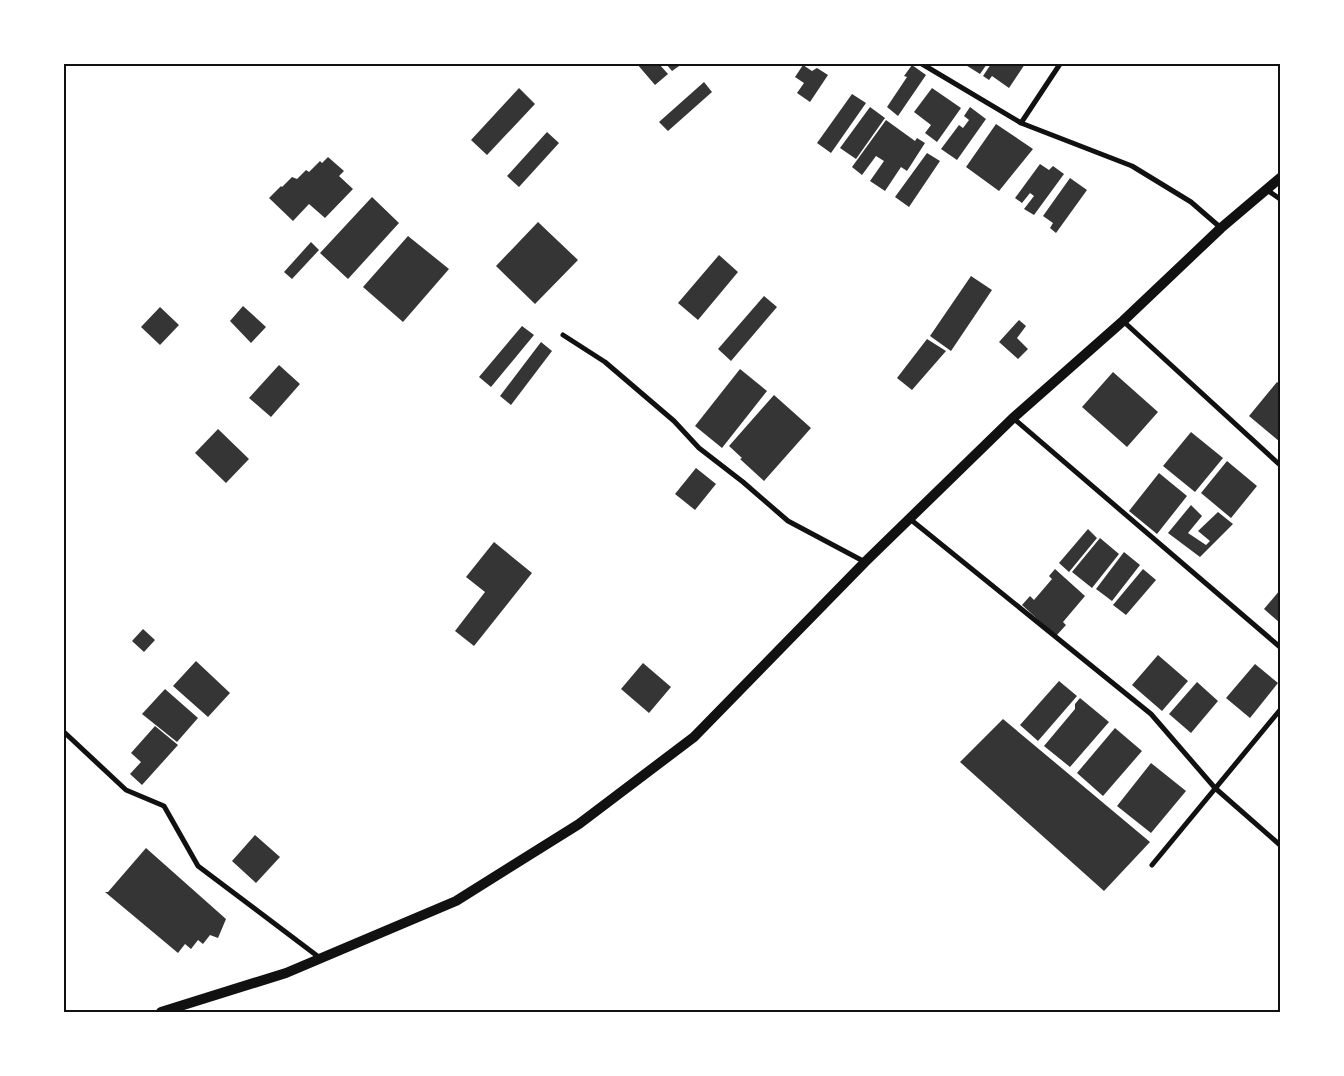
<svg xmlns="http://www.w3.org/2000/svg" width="1344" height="1076" font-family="Figtree,sans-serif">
  <rect width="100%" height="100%" fill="#fff"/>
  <path fill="#353535" d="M 637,64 L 659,64 L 668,74 L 655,85 Z
    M 666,64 L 682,64 L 672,71 Z
    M 964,64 L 987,64 L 980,74 Z
    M 991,64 L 1025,64 L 1009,88 L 992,76 L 989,80 L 983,76 Z
    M 803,65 L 812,71 L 817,68 L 828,75 L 810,102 L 797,93 L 804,83 L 795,77 Z
    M 912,65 L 926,75 L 898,116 L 887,107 L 907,77 L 904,76 Z
    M 704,82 L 712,92 L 668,131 L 659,122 Z
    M 519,88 L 535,104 L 487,155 L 471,140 Z
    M 932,88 L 961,108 L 937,142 L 925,133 L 931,125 L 914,112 Z
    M 852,94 L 866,103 L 831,153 L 817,143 Z
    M 870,107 L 885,118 L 856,159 L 840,148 Z
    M 970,107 L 986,119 L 957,160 L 941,149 L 959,125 L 963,128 L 969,120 L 964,116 Z
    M 886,120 L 915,141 L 917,138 L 925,143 L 907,171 L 901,167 L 885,191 L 870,181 L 884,161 L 876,156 L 862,175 L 852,167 Z
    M 996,124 L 1033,149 L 999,191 L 966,167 Z
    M 547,132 L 559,143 L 519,187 L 507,176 Z
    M 927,153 L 940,161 L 909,207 L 895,197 Z
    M 328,157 L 344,171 L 339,176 L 353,189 L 325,218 L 309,204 L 293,221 L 269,198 L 281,186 L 282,187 L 292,177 L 297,179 L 306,170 L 309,172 L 320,161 L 322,163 Z
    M 1040,164 L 1049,170 L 1053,166 L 1064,174 L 1034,215 L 1024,209 L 1034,196 L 1030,193 L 1022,203 L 1015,198 Z
    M 1070,178 L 1087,190 L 1056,233 L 1050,228 L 1053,223 L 1043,216 Z
    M 372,197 L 399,223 L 348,279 L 320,253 Z
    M 538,222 L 578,260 L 535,304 L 496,266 Z
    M 408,236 L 449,269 L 403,322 L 363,287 Z
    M 311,242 L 319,250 L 292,279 L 284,272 Z
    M 719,255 L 738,272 L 698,320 L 678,303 Z
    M 971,276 L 992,290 L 951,351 L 930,336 Z
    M 764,296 L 777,307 L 731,361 L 718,349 Z
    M 243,306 L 266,327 L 251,343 L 230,321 Z
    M 160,307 L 179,325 L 160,345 L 141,327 Z
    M 1019,320 L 1026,326 L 1017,338 L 1028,349 L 1018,359 L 999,342 Z
    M 522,326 L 534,335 L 491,387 L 479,377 Z
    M 927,339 L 946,351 L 912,390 L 897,378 Z
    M 541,342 L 552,351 L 511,405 L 500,396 Z
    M 279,365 L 300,384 L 271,417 L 249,398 Z
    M 740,369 L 767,391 L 722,448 L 695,426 Z
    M 1113,372 L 1158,412 L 1127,447 L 1082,407 Z
    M 1277,382 L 1280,384 L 1280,442 L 1249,416 Z
    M 774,395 L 811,428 L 764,481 L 740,459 L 742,458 L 729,446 Z
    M 218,429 L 249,459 L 226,483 L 195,453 Z
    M 1191,432 L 1223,458 L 1195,492 L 1163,466 Z
    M 1227,461 L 1257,486 L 1231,518 L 1201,493 Z
    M 696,468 L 716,484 L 695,510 L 675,494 Z
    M 1159,473 L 1187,496 L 1157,534 L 1129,511 Z
    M 1191,505 L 1202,516 L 1188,533 L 1206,545 L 1210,541 L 1198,531 L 1218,512 L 1233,524 L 1200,557 L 1168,533 Z
    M 1088,529 L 1097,538 L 1069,572 L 1059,563 Z
    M 1100,538 L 1119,554 L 1092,588 L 1072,572 Z
    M 494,542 L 532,573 L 474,646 L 455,631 L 485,592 L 466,577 Z
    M 1124,552 L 1140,565 L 1112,601 L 1096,589 Z
    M 1055,569 L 1085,596 L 1063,622 L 1066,625 L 1056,636 L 1022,605 L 1030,596 L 1034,600 L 1052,579 L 1049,576 Z
    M 1143,569 L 1156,580 L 1126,615 L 1113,605 Z
    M 1280,590 L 1280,623 L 1264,609 Z
    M 143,629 L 155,640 L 144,652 L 132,641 Z
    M 1158,655 L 1188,681 L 1162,711 L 1132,685 Z
    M 196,661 L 230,693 L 208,717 L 173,686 Z
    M 643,663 L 671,687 L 649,713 L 621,689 Z
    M 1255,664 L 1278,683 L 1250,718 L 1226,698 Z
    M 1059,681 L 1077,696 L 1038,741 L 1020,725 Z
    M 1197,682 L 1218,701 L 1191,733 L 1169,714 Z
    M 165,689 L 198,718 L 177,742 L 142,714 Z
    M 1080,698 L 1109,722 L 1070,767 L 1044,746 L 1075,709 L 1075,704 Z
    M 1003,719 L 1150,842 L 1104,891 L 960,762 Z
    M 155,726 L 178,745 L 142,785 L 130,774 L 141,762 L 131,753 Z
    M 1115,728 L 1142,751 L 1103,796 L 1077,773 Z
    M 1151,763 L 1186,791 L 1151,833 L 1117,806 Z
    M 255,835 L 280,857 L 256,883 L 232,861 Z
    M 146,848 L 226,919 L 218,938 L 210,935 L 203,944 L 198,940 L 191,949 L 185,944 L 178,953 L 105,892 L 108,892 Z"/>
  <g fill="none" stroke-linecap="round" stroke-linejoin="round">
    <path stroke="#111" stroke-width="5" d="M 922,64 L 1021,123 L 1132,166 L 1191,202 L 1221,228
      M 1021,123 L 1060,64
      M 1267,190 L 1280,199
      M 1123,321 L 1280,465
      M 563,335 L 605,362 L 674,421 L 699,448 L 743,482 L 788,521 L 865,562
      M 1013,418 L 1280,647
      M 910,519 L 1151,714 L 1215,788 L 1280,845
      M 64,732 L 126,790 L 164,806 L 198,866 L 320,958
      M 1152,865 L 1280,710"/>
    <path stroke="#111" stroke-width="10" d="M 161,1012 L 286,973 L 456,901 L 579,824 L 694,737 L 865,562 L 1013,418 L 1123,321 L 1221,228 L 1280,178"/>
  </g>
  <rect width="1344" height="1076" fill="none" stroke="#ffffff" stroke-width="130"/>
  <rect x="65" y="65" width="1214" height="946" fill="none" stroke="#111" stroke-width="2"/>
</svg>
